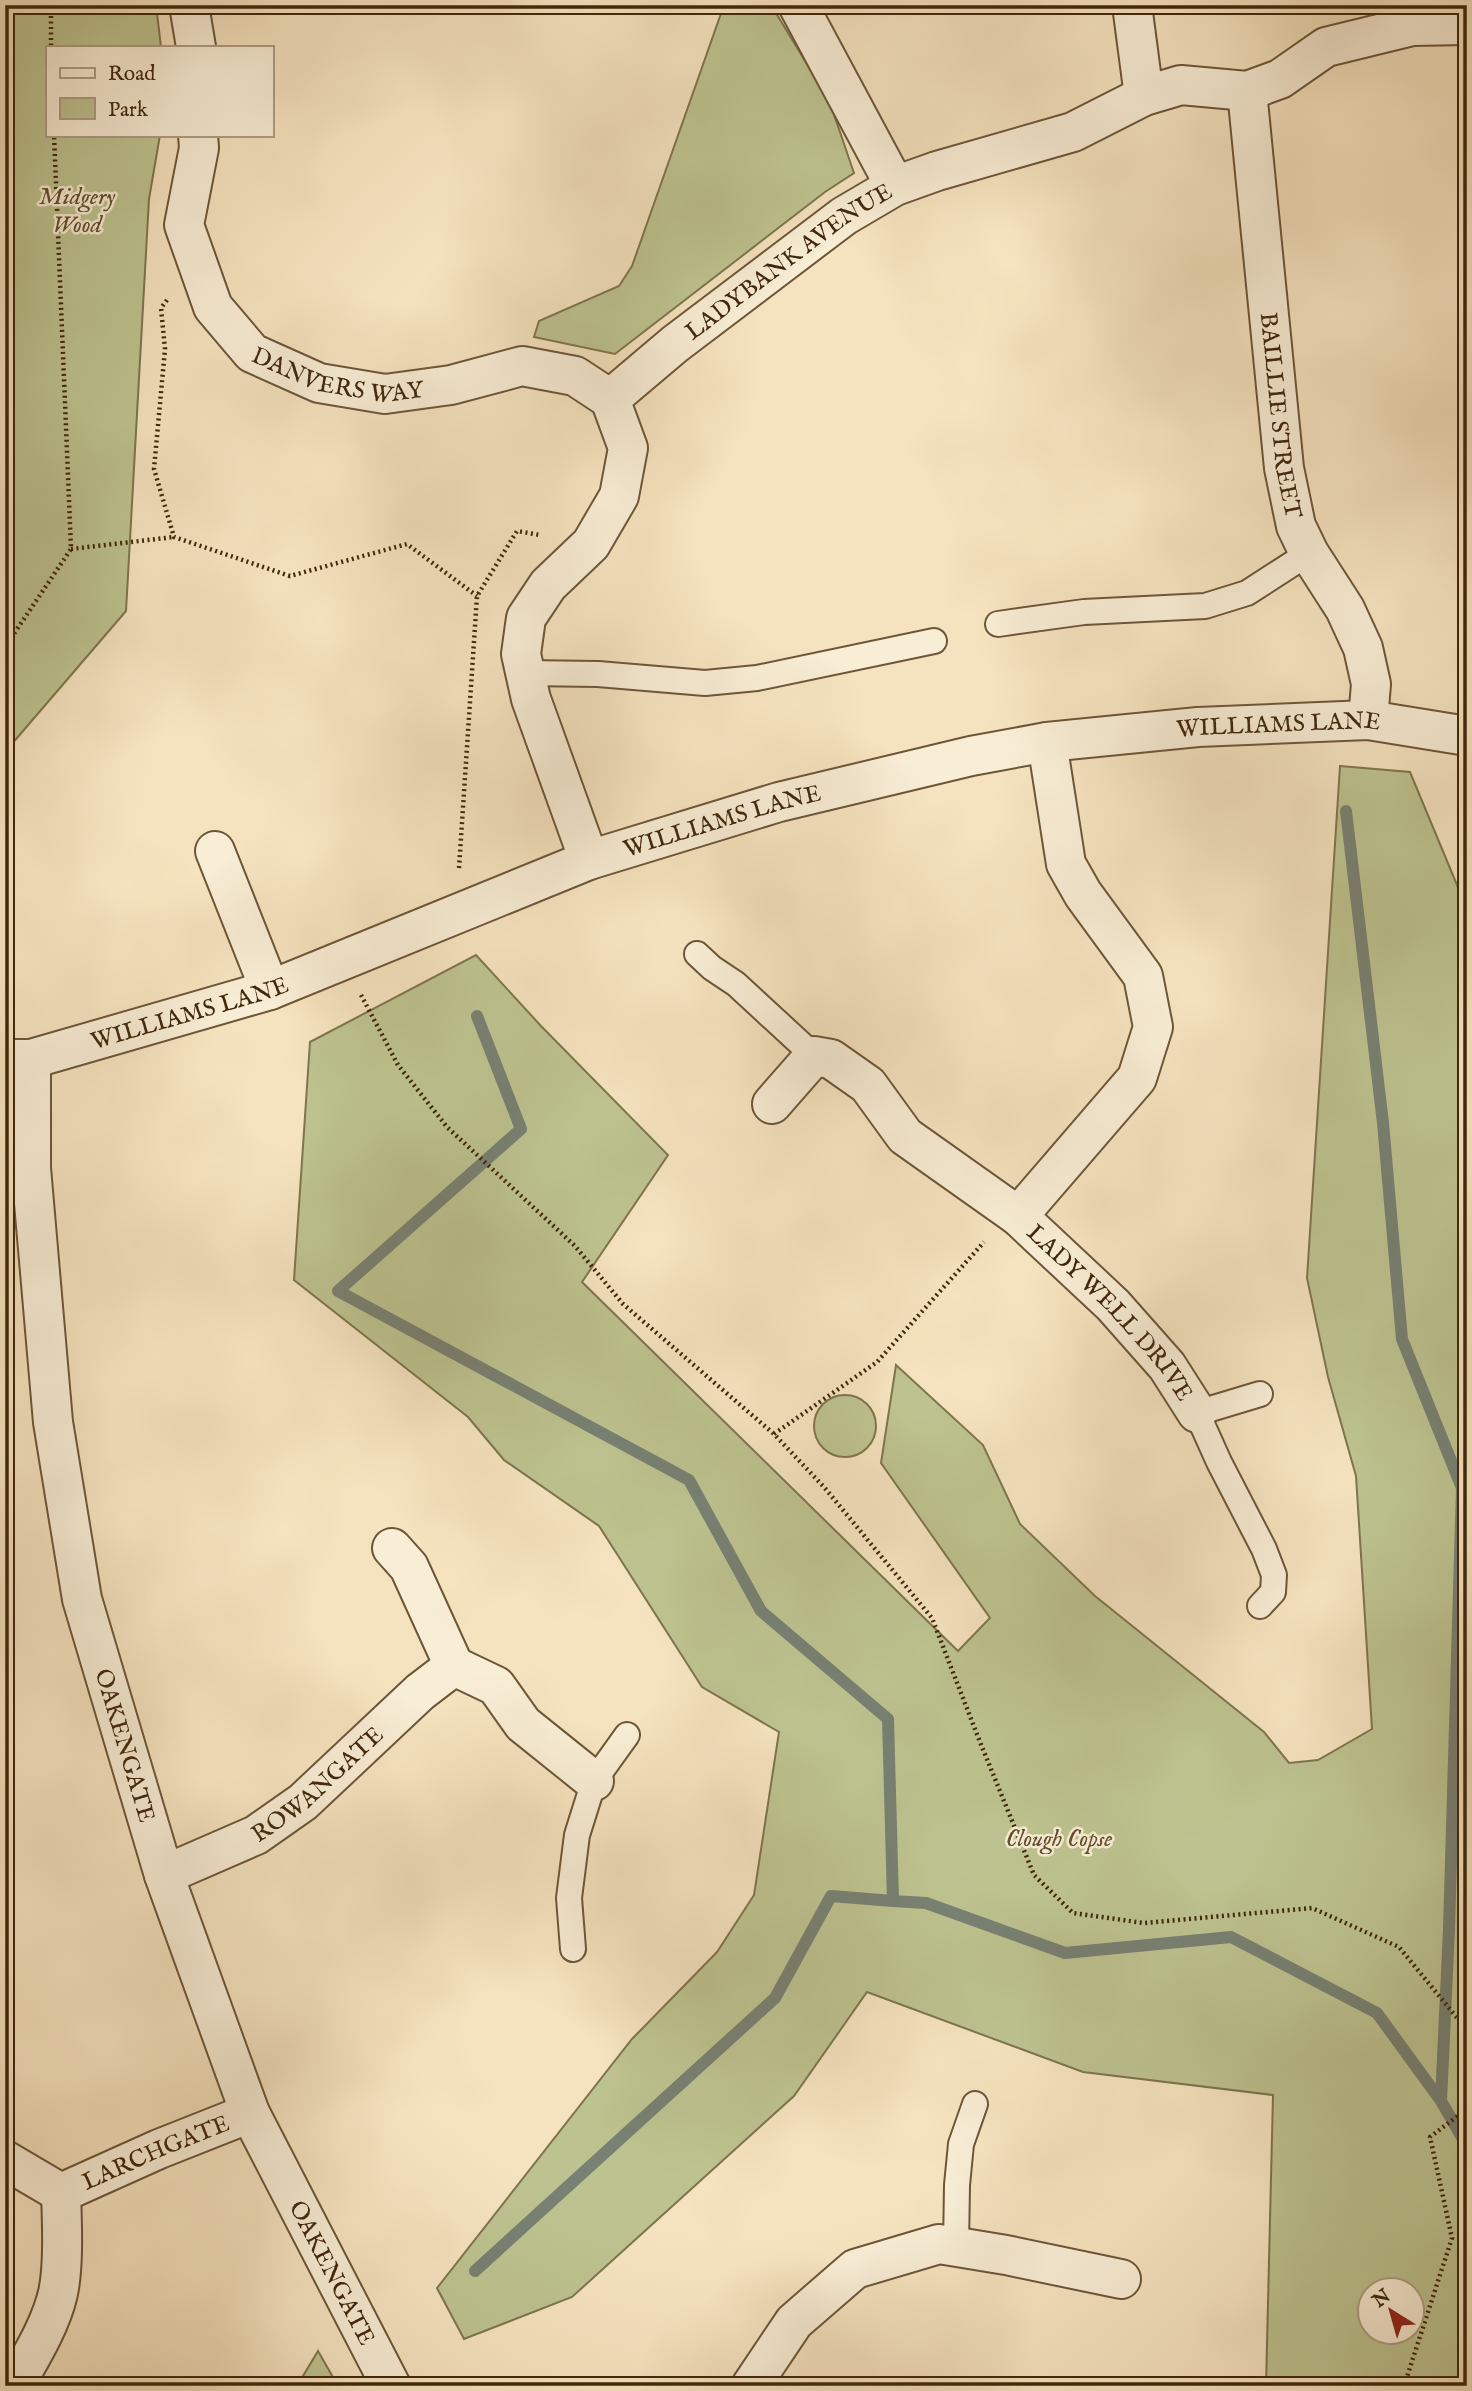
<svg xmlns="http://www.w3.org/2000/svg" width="1472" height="2391" font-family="'IM FELL English',serif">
  <rect width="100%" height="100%" fill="#f5e3bf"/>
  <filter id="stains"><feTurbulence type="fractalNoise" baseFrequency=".00286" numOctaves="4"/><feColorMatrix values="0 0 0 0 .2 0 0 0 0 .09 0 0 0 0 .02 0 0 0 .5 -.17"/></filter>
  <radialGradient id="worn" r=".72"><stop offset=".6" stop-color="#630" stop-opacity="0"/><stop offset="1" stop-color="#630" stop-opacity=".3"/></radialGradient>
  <path fill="#bdc390" stroke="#7e754e" stroke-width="2" fill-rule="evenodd" d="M 5,5 L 156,5 L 161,47 L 47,47 L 47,135 L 160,135 L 149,199 L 126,611 L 5,752 Z
    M 724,5 L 771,5 L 829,100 L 854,173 L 825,192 L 615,354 L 534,337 L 539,321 L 619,286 L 632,266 Z
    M 1340,766 L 1410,772 L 1467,909 L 1467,2386 L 1266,2386 L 1273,2095 L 1083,2072 L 867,1992 L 794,2096 L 572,2297 L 464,2339 L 437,2288 L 632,2039 L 717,1952 L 754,1895 L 779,1732 L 702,1687 L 599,1526 L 504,1460 L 468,1417 L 294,1280 L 310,1042 L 476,955 L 541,1026 L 668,1155 L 582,1282 L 958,1651 L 990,1618 L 881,1463 L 896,1365 L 983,1445 L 1020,1524 L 1095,1596 L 1264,1732 L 1289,1763 L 1318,1760 L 1372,1729 L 1356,1476 L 1328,1377 L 1307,1278 ZM 1370,2290 L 1412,2290 L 1412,2332 L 1370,2332 Z
    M814 1426a31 31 0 1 1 62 0a31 31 0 1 1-62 0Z
    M 318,2351 L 338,2386 L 297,2386 Z"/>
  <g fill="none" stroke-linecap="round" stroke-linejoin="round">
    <path stroke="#788173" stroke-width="12" d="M 1346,811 L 1383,1123 L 1402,1339 L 1462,1488 L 1449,1929 L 1441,2101
      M 477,1016 L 521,1129 L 338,1291 L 689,1480 L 761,1611 L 888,1719 L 893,1901 L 926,1903 L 1065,1953 L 1231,1937 L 1377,2013 L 1441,2101 L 1467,2146
      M 475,2271 L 775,1998 L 831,1896 L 893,1901"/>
    <defs>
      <path id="lane" d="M 998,624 L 1084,612 L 1205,606 L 1247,593 L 1309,553
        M 525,673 L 598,674 L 705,683 L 757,678 L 934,641
        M 697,954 L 712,968 L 736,984 L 814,1056
        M 1260,1394 L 1197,1413 L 1219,1462 L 1264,1549 L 1274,1575 L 1273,1592 L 1260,1606
        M 573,1949 L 569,1898 L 577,1835 L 594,1781 L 627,1735
        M 956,2247 L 957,2185 L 961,2144 L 975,2104"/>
      <g id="street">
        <path d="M 189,5 L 196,47"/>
        <path d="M 798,5 L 895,186"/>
        <path d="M 1132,5 L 1144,96"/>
        <path id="s1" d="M 1247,91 L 1284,468 L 1296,526 L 1309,553 L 1345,609 L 1363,648 L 1371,684 L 1368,720"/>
        <path id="s2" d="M 198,135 L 199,148 L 184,225 L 213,307 L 252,353 L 319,383 L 385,394 L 451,385 L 522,366 L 575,376 L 610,399"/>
        <path id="s3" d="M 1047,742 L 1066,864 L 1083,894 L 1143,976 L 1153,1027 L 1137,1078 L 1018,1216 L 1113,1305 L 1167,1366 L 1197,1413"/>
        <path d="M 215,851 L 270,990"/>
        <path id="s4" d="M 589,860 L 531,699 L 521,654 L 526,618 L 548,585 L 591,544 L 619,496 L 628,448 L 610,399 L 675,344 L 844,216 L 895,186 L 937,171 L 1073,132 L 1144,96 L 1181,85 L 1247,91 L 1280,79 L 1326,47 L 1412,26 L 1467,25"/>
        <path id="s5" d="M 5,1059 L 31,1059 L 270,990 L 589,860 L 779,802 L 971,756 L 1047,742 L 1198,727 L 1368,720 L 1467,736"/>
        <path id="s6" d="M 31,1059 L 31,1168 L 53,1422 L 82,1599 L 164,1875 L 250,2113 L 391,2386"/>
        <path d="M 772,1104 L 814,1056 L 831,1059 L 868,1085 L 905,1136 L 1018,1216"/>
        <path d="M 392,1548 L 409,1567 L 454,1666"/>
        <path id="s7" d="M 164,1875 L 256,1835 L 303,1802 L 420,1692 L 454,1666 L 496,1686 L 523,1724 L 594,1781"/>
        <path id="s8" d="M 5,2160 L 61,2193 L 159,2149 L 250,2113"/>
        <path d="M 16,2383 C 32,2355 51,2324 58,2293 C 64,2265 62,2222 61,2193"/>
        <path d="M 751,2386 L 794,2322 L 855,2269 L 939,2244 L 1006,2255 L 1121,2279"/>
      </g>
    </defs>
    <use href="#lane" stroke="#6d5638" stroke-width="28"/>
    <use href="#street" stroke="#6d5638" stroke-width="42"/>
    <path stroke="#40270b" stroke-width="4.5" stroke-dasharray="2 3.5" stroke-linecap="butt" d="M 51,5 L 51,47
      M 167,300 L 161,308 L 165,349 L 154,469 L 174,537 L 290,576 L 407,544 L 477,596
      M 71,549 L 174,537
      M 5,647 L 71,549 L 54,135
      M 459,868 L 477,596 L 517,531 L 540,535
      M 361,995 L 398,1065 L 447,1127 L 575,1246 L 623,1304 L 774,1434 L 824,1487 L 932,1618 L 978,1737 L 1034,1875 L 1073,1913 L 1144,1923 L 1312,1908 L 1399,1947 L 1467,2030
      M 774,1434 L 877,1362 L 984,1242
      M 1404,2386 L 1452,2238 L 1430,2137 L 1467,2109"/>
    <use href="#lane" stroke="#f8edd5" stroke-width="24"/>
    <use href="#street" stroke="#f8edd5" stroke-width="38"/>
  </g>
  <g text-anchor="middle" stroke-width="5" stroke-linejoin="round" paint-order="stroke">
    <g font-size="24" font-style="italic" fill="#5f4e2c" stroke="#f8edd5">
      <text x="77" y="204">Midgery<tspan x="77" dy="28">Wood</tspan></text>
      <text x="1059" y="1846">Clough Copse</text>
    </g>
    <g font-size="24" fill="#40270b" stroke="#f8edd5">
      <text dy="8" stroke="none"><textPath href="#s4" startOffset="735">LADYBANK AVENUE</textPath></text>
      <text dy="8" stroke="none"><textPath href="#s2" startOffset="329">DANVERS WAY</textPath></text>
      <text dy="8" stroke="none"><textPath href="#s1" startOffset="326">BAILLIE STREET</textPath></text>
      <text dy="8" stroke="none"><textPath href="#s5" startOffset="1325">WILLIAMS LANE</textPath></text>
      <text dy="8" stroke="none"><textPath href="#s5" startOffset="758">WILLIAMS LANE</textPath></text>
      <text dy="8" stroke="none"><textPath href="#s5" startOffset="191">WILLIAMS LANE</textPath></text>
      <text dy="8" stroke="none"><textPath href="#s3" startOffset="681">LADY WELL DRIVE</textPath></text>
      <text dy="8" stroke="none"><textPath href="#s6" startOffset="696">OAKENGATE</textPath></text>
      <text dy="8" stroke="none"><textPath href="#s7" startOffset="180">ROWANGATE</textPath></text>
      <text dy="8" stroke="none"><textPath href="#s8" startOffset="168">LARCHGATE</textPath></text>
      <text dy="8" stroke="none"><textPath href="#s6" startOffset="1264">OAKENGATE</textPath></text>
    </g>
  </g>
  <rect width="1472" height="2391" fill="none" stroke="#f5e3bf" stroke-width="28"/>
  <rect x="7" y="7" width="1458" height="2377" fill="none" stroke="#40270b" stroke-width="3.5"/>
  <rect x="14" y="14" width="1444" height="2363" fill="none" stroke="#40270b" stroke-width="2"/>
  <rect x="46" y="46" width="228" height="91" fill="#f8edd5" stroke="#ae9e84" stroke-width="2"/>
  <rect x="60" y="68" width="35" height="10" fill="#f8edd5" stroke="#ae9e84" stroke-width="2"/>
  <text x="108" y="80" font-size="21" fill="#40270b">Road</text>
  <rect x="60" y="98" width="35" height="21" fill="#bdc390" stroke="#ae9e84" stroke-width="2"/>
  <text x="108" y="116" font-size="21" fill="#40270b">Park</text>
  <g transform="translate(1391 2311) rotate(323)"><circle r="33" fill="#f8edd5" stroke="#ae9e84" stroke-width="2"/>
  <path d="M0-5L12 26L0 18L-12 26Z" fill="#8f2418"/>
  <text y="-10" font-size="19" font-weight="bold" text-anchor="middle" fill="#40270b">N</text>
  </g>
  <rect width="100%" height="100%" filter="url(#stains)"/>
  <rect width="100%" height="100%" fill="url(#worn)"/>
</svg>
